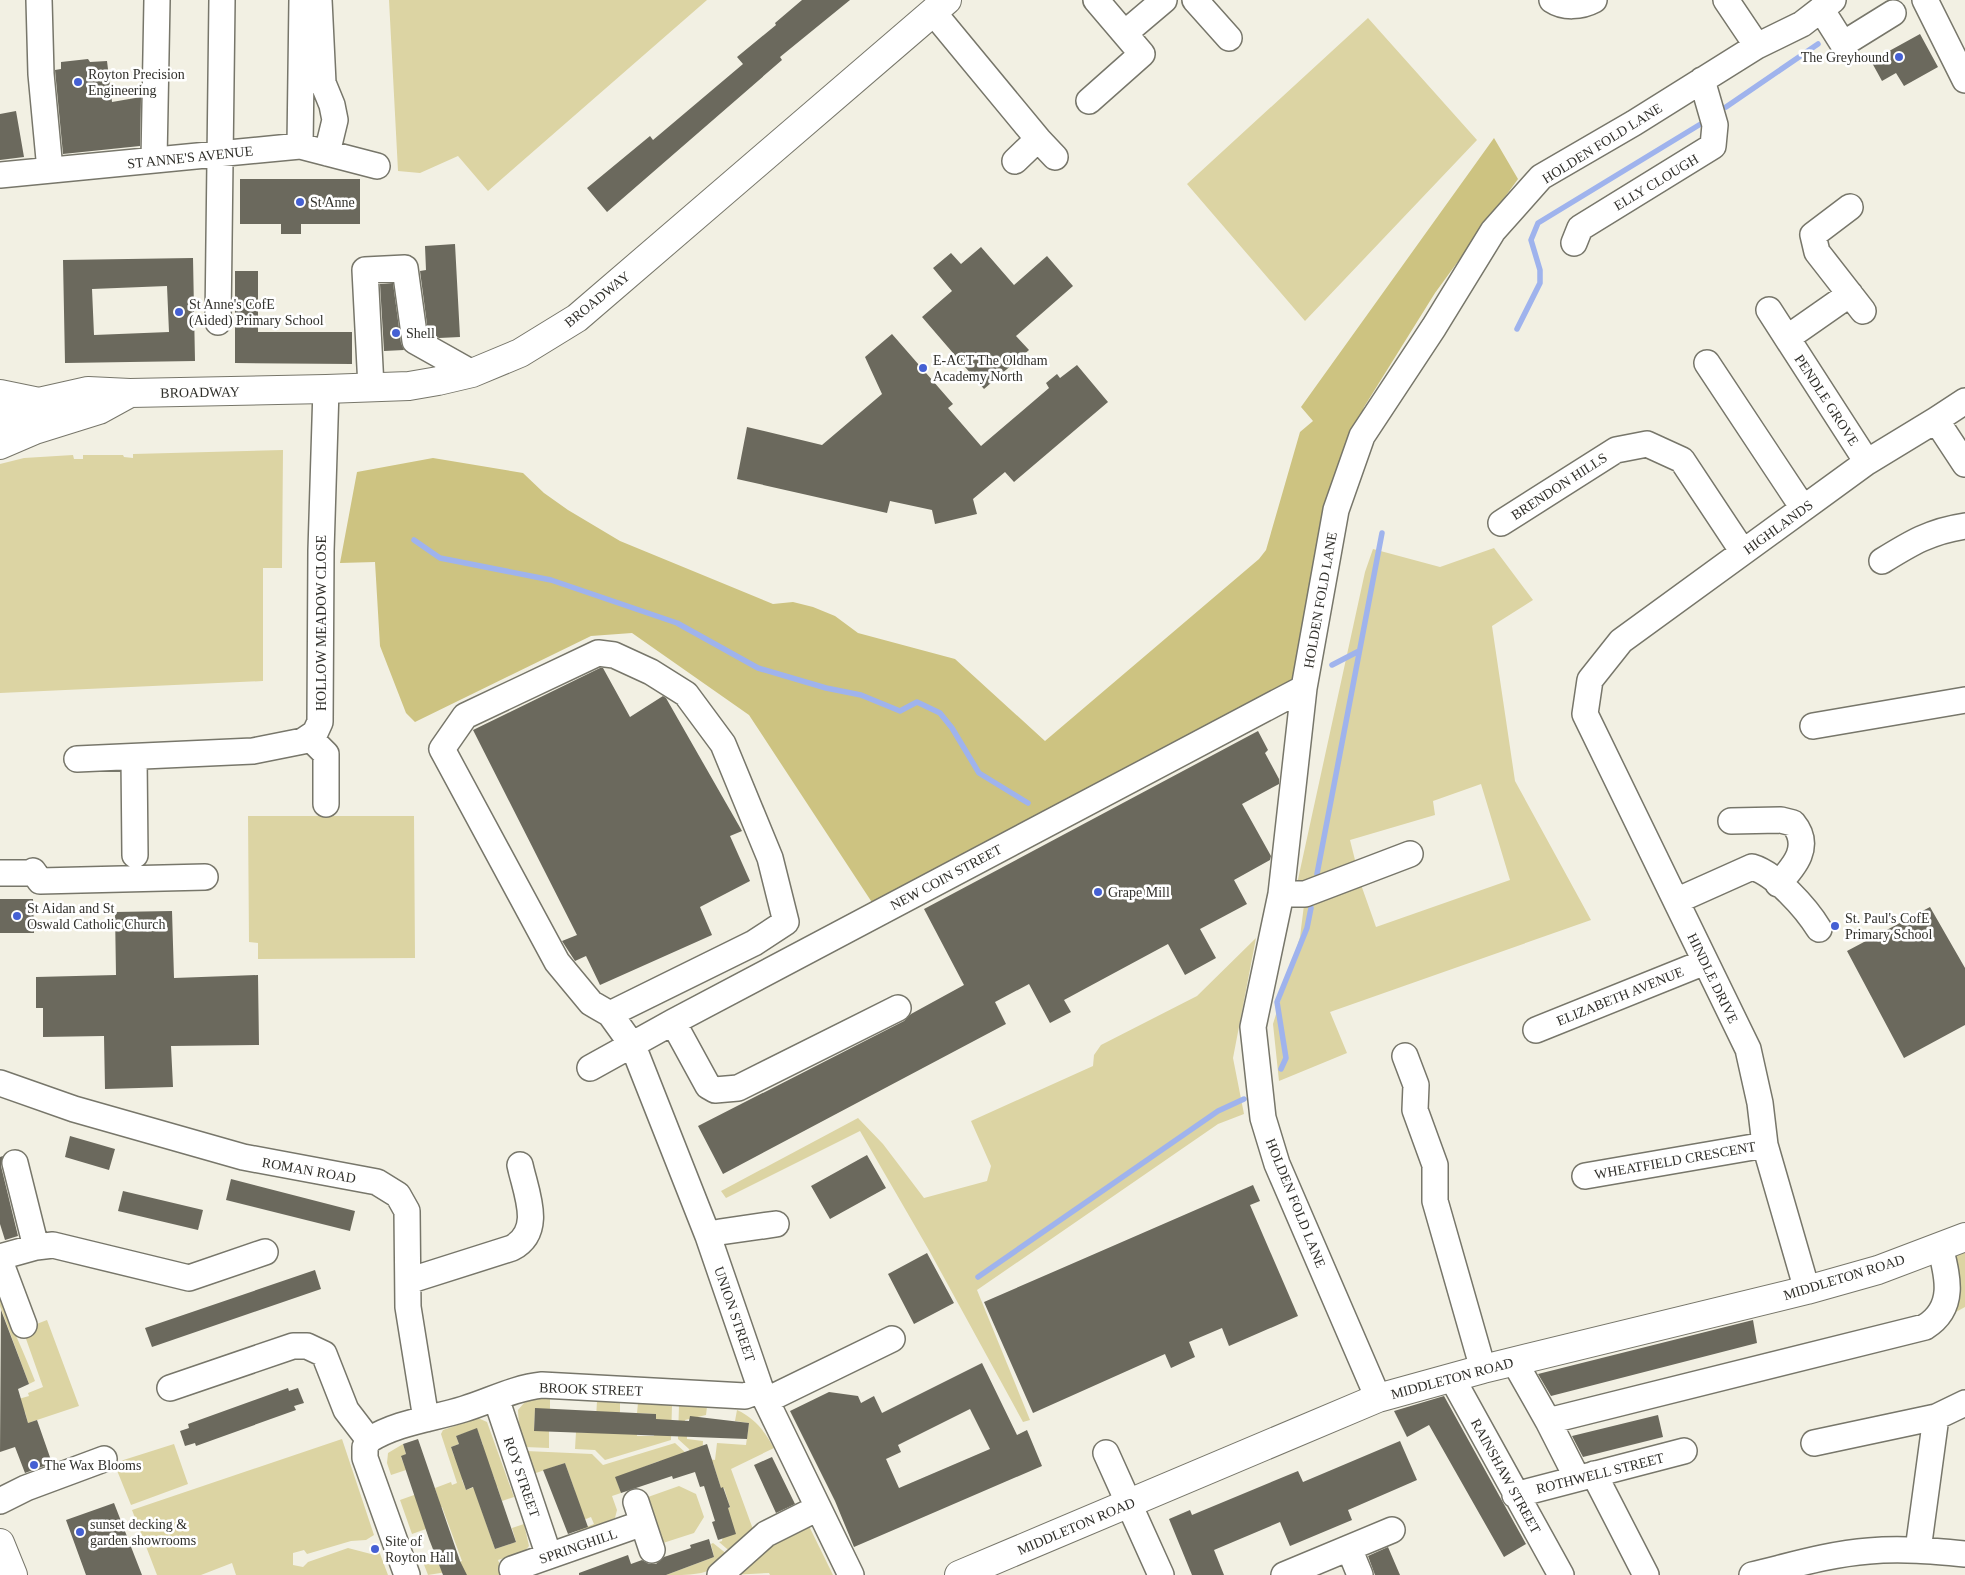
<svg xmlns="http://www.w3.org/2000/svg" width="1965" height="1575" font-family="'Times New Roman',serif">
  <rect width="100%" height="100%" fill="#f2f0e3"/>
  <path fill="#dcd4a3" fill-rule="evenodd" d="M 389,0 L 707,0 L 488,191 L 458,156 L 420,173 L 398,171 Z
    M 1368,18 L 1477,140 L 1305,321 L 1187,184 Z
    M 283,450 L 282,568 L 263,568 L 263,681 L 0,693 L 0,464 L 24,458 L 73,455 L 74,459 L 83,459 L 83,455 L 123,455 L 124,457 L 133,458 L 133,454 Z
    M 1494,548 L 1533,600 L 1492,626 L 1515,781 L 1591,920 L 1330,1012 L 1347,1053 L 1279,1081 L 1273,1024 L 1300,937 L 1305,897 L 1359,879 L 1376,927 L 1510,880 L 1481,784 L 1433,801 L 1435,815 L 1350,840 L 1357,868 L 1297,884 L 1365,572 L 1373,549 L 1440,567 Z
    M 248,816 L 414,816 L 415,958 L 258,959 L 258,943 L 249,942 Z
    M 1256,938 L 1233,1058 L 1244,1114 L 1218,1124 L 977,1290 L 1030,1420 L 1023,1422 L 930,1252 L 860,1131 L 726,1198 L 721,1191 L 858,1118 L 883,1144 L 924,1198 L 987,1181 L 991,1166 L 971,1121 L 1093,1066 L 1094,1055 L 1101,1045 L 1197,996 Z
    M 1965,1249 L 1965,1307 L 1943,1319 L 1950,1256 Z
    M 0,1297 C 11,1326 24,1352 35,1381 L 29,1384 L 0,1306 Z
    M 47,1320 L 79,1406 L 28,1423 L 25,1412 L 8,1402 L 29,1396 L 28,1393 L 43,1387 L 25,1336 L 34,1325 Z
    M 536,1398 L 550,1398 L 550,1409 L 535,1409 L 534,1430 L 549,1431 L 549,1448 L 525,1447 L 519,1426 L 518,1410 L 524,1403 Z
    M 597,1401 L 620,1402 L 620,1412 L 602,1433 L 637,1433 L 637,1436 L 654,1436 L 656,1414 L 637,1413 L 638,1403 L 672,1405 L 671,1440 L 605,1460 L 595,1450 L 575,1449 L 576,1432 L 589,1433 L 590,1419 L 596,1419 Z
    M 679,1405 L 707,1407 L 706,1415 L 685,1420 L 684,1434 L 687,1435 L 687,1439 L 703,1441 L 702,1458 L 715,1460 L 717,1443 L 746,1445 L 749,1423 L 735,1421 L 737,1410 C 755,1418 765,1432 774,1448 L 731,1469 L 754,1532 L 733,1554 L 719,1542 L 722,1541 L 728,1508 L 730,1507 L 724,1488 L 721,1488 L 713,1463 L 696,1467 L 689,1449 L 678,1439 Z
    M 478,1418 L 487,1422 L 514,1497 L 502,1501 L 497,1486 L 476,1494 L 495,1549 L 516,1542 L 512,1528 L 524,1524 L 529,1546 L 525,1551 L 498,1560 L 504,1575 L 467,1575 L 459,1570 L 428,1575 L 423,1562 L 436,1557 L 441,1569 L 462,1561 L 442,1507 L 421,1514 L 426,1529 L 412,1534 L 400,1500 L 414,1495 L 439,1501 L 435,1488 L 451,1482 L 452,1485 L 457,1483 L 441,1434 L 443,1430 ZM 477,1429 L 483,1445 L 481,1446 L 495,1480 L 466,1490 L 462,1480 L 470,1477 L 454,1456 L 451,1447 L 459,1444 L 456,1436 Z
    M 342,1439 L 374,1535 L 366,1540 L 351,1541 L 307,1554 L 304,1550 L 293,1553 L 293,1565 L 303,1567 L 308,1562 L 348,1548 L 371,1554 L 379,1551 L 388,1575 L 236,1575 L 232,1563 L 201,1575 L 157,1575 L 132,1510 Z
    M 675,1443 L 687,1454 L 660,1463 L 659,1461 L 616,1478 L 621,1493 L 612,1496 L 617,1510 L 615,1518 L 578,1534 L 577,1531 L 594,1524 L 591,1517 L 566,1527 L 575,1491 L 565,1463 L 533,1474 L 526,1451 L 592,1454 L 603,1465 Z
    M 174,1444 L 188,1484 L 131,1505 L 114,1463 Z
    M 403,1444 L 406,1454 L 401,1457 L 406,1470 L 391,1475 L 387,1463 L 388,1453 Z
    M 679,1486 L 696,1494 L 704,1517 L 694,1533 L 663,1543 L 648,1497 Z
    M 806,1520 L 833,1575 L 770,1575 L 769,1573 L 730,1575 Z
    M 713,1543 L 732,1558 C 706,1575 698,1575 666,1575 L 714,1557 L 711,1544 Z"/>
  <path fill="#cdc381" d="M 1494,138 L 1518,179 L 1435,293 L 1364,407 L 1352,443 L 1299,685 L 875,907 L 749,715 L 632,633 L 591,636 L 415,722 L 406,713 L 380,646 L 375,562 L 340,563 L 357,472 L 433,458 L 523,473 L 544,493 L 568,510 L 620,541 L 773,604 L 793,602 L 813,607 L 835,616 L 858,633 L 955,659 L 1045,741 L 1259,559 L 1266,550 L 1300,432 L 1313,421 L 1301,407 Z"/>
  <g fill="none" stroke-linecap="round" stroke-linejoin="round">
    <path stroke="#9fb3ed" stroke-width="5.5" d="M 1726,107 L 1818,44
      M 1517,329 L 1540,283 L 1540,270 L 1531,240 L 1538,223 L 1699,125
      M 414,540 L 440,558 L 551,580 L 677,623 L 758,668 L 826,688 L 861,695 L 900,711 L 917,702 L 940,713 L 952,728 L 979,773 L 1028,803
      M 1332,665 L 1359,651
      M 1317,874 L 1382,533
      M 1281,1069 L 1286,1058 L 1277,1002 L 1307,928 L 1311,908
      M 978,1277 L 1218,1111 L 1244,1099"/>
  </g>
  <path fill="#6b695d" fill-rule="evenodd" d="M 802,0 L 850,0 L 780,57 L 782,60 L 607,212 L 587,188 L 650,136 L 653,140 L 743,64 L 737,57 L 776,25 L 775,23 Z
    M 1920,34 L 1938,67 L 1904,86 L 1896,73 L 1882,81 L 1871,61 Z
    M 88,59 L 90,62 L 107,61 L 112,102 L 141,97 L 140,146 L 63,154 L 55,70 L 61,69 L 61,62 Z
    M 16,111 L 24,157 L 0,160 L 0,114 Z
    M 240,179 L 360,179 L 360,224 L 301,224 L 301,234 L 281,234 L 281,224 L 240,224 Z
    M 455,244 L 460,337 L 439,338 L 428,332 L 420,271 L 426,270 L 425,246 Z
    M 981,247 L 1014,285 L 1047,256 L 1073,286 L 1016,336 L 1029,350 L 984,389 L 922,317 L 952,291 L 933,268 L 951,253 L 961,264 Z
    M 193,258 L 195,361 L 65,363 L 63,260 ZM 167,286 L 169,332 L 94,335 L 92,289 Z
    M 235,271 L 258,271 L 258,332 L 352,332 L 352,364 L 235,363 Z
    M 393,283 L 401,343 L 404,350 L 384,351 L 380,284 Z
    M 892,334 L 953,404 L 948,408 L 981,446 L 1049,388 L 1046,383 L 1057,374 L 1060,378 L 1077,365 L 1108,402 L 1014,482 L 1005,472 L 973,499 L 977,514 L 935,524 L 932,510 L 890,501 L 887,513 L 737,479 L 747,427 L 822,445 L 882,394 L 865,357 Z
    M 600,668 L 603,668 L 630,717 L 663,696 L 666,698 L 742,831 L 730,836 L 750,881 L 700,907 L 712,935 L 600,985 L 586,956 L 575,961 L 562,941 L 577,935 L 473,730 Z
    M 1258,731 L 1268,750 L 1265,753 L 1279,779 L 1279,784 L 1242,804 L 1271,856 L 1270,860 L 1234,880 L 1247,904 L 1200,929 L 1216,958 L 1185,975 L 1168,944 L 1064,1000 L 1071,1012 L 1050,1023 L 1029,984 L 995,1002 L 1006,1024 L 723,1174 L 698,1126 L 904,1021 L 911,1014 L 964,985 L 924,909 Z
    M 0,899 L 33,899 L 34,933 L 0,933 Z
    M 1930,907 L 1965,968 L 1965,1025 L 1904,1058 L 1847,951 Z
    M 172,911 L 174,978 L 258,975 L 259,1045 L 171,1046 L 173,1087 L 105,1089 L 104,1036 L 43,1037 L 43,1008 L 36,1008 L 36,977 L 116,975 L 115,912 Z
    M 70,1136 L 115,1149 L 109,1170 L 65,1157 Z
    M 867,1155 L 886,1188 L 830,1219 L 811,1186 Z
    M 3,1156 L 1,1166 L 18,1236 L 5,1240 L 0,1224 L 0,1157 Z
    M 231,1179 L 355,1211 L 350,1231 L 226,1200 Z
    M 1253,1185 L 1260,1201 L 1250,1205 L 1298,1316 L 1229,1346 L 1222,1328 L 1189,1342 L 1195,1357 L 1171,1368 L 1165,1354 L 1033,1413 L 984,1302 Z
    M 123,1191 L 203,1210 L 198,1230 L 118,1211 Z
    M 927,1253 L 954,1303 L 914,1324 L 888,1274 Z
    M 315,1270 L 321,1289 L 152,1347 L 145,1328 Z
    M 1,1310 L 29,1384 L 18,1389 L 28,1423 L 37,1420 L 52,1463 L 25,1473 L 15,1447 L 0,1452 Z
    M 1753,1320 L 1757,1343 L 1551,1396 L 1538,1374 Z
    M 982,1363 L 1017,1435 L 1027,1430 L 1042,1466 L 854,1547 L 835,1501 L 790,1411 L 829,1392 L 858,1396 L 861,1403 L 874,1396 L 882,1413 ZM 970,1409 L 990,1449 L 899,1488 L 886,1459 L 901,1452 L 898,1445 Z
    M 288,1388 L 289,1391 L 298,1388 L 304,1403 L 294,1406 L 296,1410 L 196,1446 L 195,1443 L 185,1446 L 180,1431 L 189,1428 L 188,1424 Z
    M 1444,1396 L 1526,1544 L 1504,1557 L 1429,1425 L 1407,1437 L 1394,1411 Z
    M 535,1408 L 656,1414 L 656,1419 L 689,1421 L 690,1416 L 749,1423 L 747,1439 L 534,1431 Z
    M 1658,1415 L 1663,1437 L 1583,1457 L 1572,1436 Z
    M 477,1428 L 516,1542 L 495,1549 L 473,1487 L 466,1490 L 451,1447 L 459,1444 L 456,1436 Z
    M 418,1439 L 460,1561 L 467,1575 L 443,1575 L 429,1539 L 401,1456 L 406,1454 L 403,1444 Z
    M 1400,1441 L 1417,1480 L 1348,1510 L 1352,1520 L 1290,1546 L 1280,1522 L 1214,1550 L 1224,1575 L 1192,1575 L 1169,1519 L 1190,1510 L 1192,1515 L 1298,1471 L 1303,1482 Z
    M 707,1444 L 721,1488 L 723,1487 L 730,1507 L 728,1508 L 736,1534 L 718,1540 L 712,1522 L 715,1521 L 704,1486 L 700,1487 L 695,1472 L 673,1479 L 672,1476 L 621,1493 L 615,1477 Z
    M 772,1457 L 795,1504 L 776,1513 L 754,1465 Z
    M 565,1463 L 588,1527 L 568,1534 L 543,1470 Z
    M 114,1503 L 142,1575 L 86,1575 L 66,1520 Z
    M 709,1539 L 714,1557 L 666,1575 L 579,1575 L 579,1573 L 628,1555 L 631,1564 L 642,1560 L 649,1564 L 656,1564 L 664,1557 L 691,1548 L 690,1545 Z
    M 1388,1547 L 1400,1575 L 1375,1575 L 1368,1556 Z"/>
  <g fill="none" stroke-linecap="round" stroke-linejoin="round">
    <defs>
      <path id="minor" d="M 39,0 L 41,74 L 50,170
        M 319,0 L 323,83 L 332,105 L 335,120 L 327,153
        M 1195,0 L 1229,38
        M 1552,0 C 1564,8 1581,7 1594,0
        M 1726,0 L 1757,46
        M 1925,0 L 1965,80
        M 1821,9 L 1843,44 L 1893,13
        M 933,12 L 1038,139 L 1015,161
        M 1125,33 L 1164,0
        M 1089,101 L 1142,54 L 1096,0
        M 1038,139 L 1055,157
        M 300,146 L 302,0
        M 154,160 L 157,0
        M 0,175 L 300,146 L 377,166
        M 1850,207 L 1813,235 L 1817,252 L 1863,311
        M 1574,243 L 1580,228 L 1713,146 L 1715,125 L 1702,80
        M 1769,310 L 1867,462
        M 218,322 L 222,0
        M 1787,338 L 1850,294
        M 1707,363 L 1803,508
        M 371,387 L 365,270 L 405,268 L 415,341 L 472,373
        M 1936,420 L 1965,401
        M 1501,523 L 1616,450 L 1647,444 L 1682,460 L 1743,552
        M 1882,561 C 1911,543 1931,531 1965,526
        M 1813,726 L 1965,700
        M 309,737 L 326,754 L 326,804
        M 134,757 L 135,855
        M 77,759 L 253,751 L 303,741 L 315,733 L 320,722 L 321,551 L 326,389
        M 1731,821 L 1781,820 L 1793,823 C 1812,846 1795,866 1778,884
        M 33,871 L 40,881 L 205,877
        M 0,873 L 27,873
        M 1281,894 L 1305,894 L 1410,854
        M 1676,901 L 1752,867 C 1776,874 1806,908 1819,929
        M 610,1014 L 754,943 L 786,922 L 770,858 L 723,744 L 686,694 L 651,672 L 614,655 L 598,653 L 465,716 L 442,749 L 557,962 L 591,1003 L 610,1014 L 633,1046 L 708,1236 L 761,1390 L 851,1575
        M 673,1022 L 708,1086 L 715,1090 L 738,1088 L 898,1008
        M 1536,1030 L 1705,962
        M 1405,1056 L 1416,1085 L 1415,1110 L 1435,1165 L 1435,1201 L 1483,1369
        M 590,1068 L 673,1022 L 1304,688
        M 0,1083 L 74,1109 L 243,1157 L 377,1182 L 398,1195 L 407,1211 L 408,1307 L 426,1419
        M 15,1163 L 36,1247
        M 1585,1176 L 1765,1145
        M 708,1236 L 720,1232 L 776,1224
        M 0,1257 L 36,1247 L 53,1245 L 189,1278 L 265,1252
        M 0,1261 L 24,1325
        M 408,1281 L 512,1248 C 544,1231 526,1193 520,1165
        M 1807,1290 L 1765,1145 L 1760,1103 L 1748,1049 L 1585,714 L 1590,680 L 1621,641 L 1867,462 L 1936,420 L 1965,464
        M 1514,1361 L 1548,1421
        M 1454,1377 L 1457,1387 L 1561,1575
        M 170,1388 L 293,1346 L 307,1346 L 324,1354 L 346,1410 L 369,1440
        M 496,1398 L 549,1556
        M 1378,1398 L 1277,1164 L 1263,1118 L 1253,1027 L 1281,894 L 1304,688 L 1336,510 L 1362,436 L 1434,327 L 1493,231 L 1541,177 L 1634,123 L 1757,46 L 1802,24 L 1833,0
        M 767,1400 L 892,1339
        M 369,1440 C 398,1422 432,1419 464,1409 C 490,1401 514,1388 542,1385 L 745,1396 L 761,1390
        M 369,1440 L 365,1447 L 365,1458 L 407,1575
        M 1814,1443 L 1936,1417 L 1965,1403
        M 1106,1453 L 1161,1575
        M 1594,1474 L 1646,1575
        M 1577,1478 L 1548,1421 L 1925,1327 C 1956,1308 1948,1276 1940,1247
        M 1515,1495 L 1684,1451
        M 0,1501 L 26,1488 L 104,1459
        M 643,1523 L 652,1550
        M 1349,1548 L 1360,1575
        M 1918,1550 L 1936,1417
        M 512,1569 L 643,1523 L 636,1502
        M 720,1575 L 766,1534 L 818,1508
        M 1284,1575 L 1392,1530
        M 1752,1575 C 1790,1566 1829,1554 1869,1551 C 1901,1548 1933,1551 1965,1554"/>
      <path id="major" d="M 0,394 L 39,402
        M 0,419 L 39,402 L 88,391 L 130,393 L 326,389 L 409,386 L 438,381 L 472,373 L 520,353 L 577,318 L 947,0
        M 0,445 L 35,430 L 99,410 L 130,393
        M 0,1543 L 13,1575
        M 959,1575 L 1378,1398 L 1483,1369 L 1807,1290 L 1878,1270 L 1965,1237"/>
    </defs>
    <use href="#minor" stroke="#77766a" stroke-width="28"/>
    <use href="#major" stroke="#77766a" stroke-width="30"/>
    <use href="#minor" stroke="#fff" stroke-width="25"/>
    <use href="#major" stroke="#fff" stroke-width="28"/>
  </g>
  <g fill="#4560d3" stroke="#fff" stroke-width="2">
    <circle cx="1899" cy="57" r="5"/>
    <circle cx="78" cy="82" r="5"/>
    <circle cx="300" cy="202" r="5"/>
    <circle cx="179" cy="312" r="5"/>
    <circle cx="396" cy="333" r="5"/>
    <circle cx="923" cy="368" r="5"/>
    <circle cx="1098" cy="892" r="5"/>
    <circle cx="17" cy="916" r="5"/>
    <circle cx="1835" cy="926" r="5"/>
    <circle cx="34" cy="1465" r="5"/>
    <circle cx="80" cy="1532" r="5"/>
    <circle cx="375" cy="1549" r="5"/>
  </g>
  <g text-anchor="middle" stroke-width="5" stroke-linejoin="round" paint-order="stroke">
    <g font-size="14" fill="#31302b" stroke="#fff" text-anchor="start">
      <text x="1889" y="62" text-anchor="end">The Greyhound</text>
      <text x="88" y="79">Royton Precision<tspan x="88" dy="16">Engineering</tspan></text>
      <text x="310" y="207">St Anne</text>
      <text x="189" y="309">St Anne's CofE<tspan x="189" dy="16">(Aided) Primary School</tspan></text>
      <text x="406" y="338">Shell</text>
      <text x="933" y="365">E-ACT The Oldham<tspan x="933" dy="16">Academy North</tspan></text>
      <text x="1108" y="897">Grape Mill</text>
      <text x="27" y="913">St Aidan and St<tspan x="27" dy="16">Oswald Catholic Church</tspan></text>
      <text x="1845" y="923">St. Paul's CofE<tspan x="1845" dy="16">Primary School</tspan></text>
      <text x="44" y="1470">The Wax Blooms</text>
      <text x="90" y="1529">sunset decking &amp;<tspan x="90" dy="16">garden showrooms</tspan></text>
      <text x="385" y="1546">Site of<tspan x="385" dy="16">Royton Hall</tspan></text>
    </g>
    <g font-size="14" fill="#31302b" stroke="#fff">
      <text transform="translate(1602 143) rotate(-32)" y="5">HOLDEN FOLD LANE</text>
      <text transform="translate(190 157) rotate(-6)" y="5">ST ANNE'S AVENUE</text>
      <text transform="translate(1656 182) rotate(-31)" y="5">ELLY CLOUGH</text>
      <text transform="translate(597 299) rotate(-39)" y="5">BROADWAY</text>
      <text transform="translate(200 392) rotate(-1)" y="5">BROADWAY</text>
      <text transform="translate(1827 400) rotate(57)" y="5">PENDLE GROVE</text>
      <text transform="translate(1559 486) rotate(-33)" y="5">BRENDON HILLS</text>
      <text transform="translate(1778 527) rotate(-36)" y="5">HIGHLANDS</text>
      <text transform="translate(1320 600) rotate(-80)" y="5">HOLDEN FOLD LANE</text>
      <text transform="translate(321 623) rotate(-90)" y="5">HOLLOW MEADOW CLOSE</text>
      <text transform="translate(946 877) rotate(-28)" y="5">NEW COIN STREET</text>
      <text transform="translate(1713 978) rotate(64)" y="5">HINDLE DRIVE</text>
      <text transform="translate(1620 996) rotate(-22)" y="5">ELIZABETH AVENUE</text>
      <text transform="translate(1675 1160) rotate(-10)" y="5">WHEATFIELD CRESCENT</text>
      <text transform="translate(309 1170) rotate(10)" y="5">ROMAN ROAD</text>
      <text transform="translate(1296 1203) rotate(68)" y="5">HOLDEN FOLD LANE</text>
      <text transform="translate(1844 1277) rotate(-17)" y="5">MIDDLETON ROAD</text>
      <text transform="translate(735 1314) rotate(71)" y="5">UNION STREET</text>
      <text transform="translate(1452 1378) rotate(-15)" y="5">MIDDLETON ROAD</text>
      <text transform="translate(591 1389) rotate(2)" y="5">BROOK STREET</text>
      <text transform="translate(1600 1473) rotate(-14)" y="5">ROTHWELL STREET</text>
      <text transform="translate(1506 1476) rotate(61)" y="5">RAINSHAW STREET</text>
      <text transform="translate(522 1477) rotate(71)" y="5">ROY STREET</text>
      <text transform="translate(1076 1526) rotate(-23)" y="5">MIDDLETON ROAD</text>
      <text transform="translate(578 1546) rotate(-19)" y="5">SPRINGHILL</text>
    </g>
  </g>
</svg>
